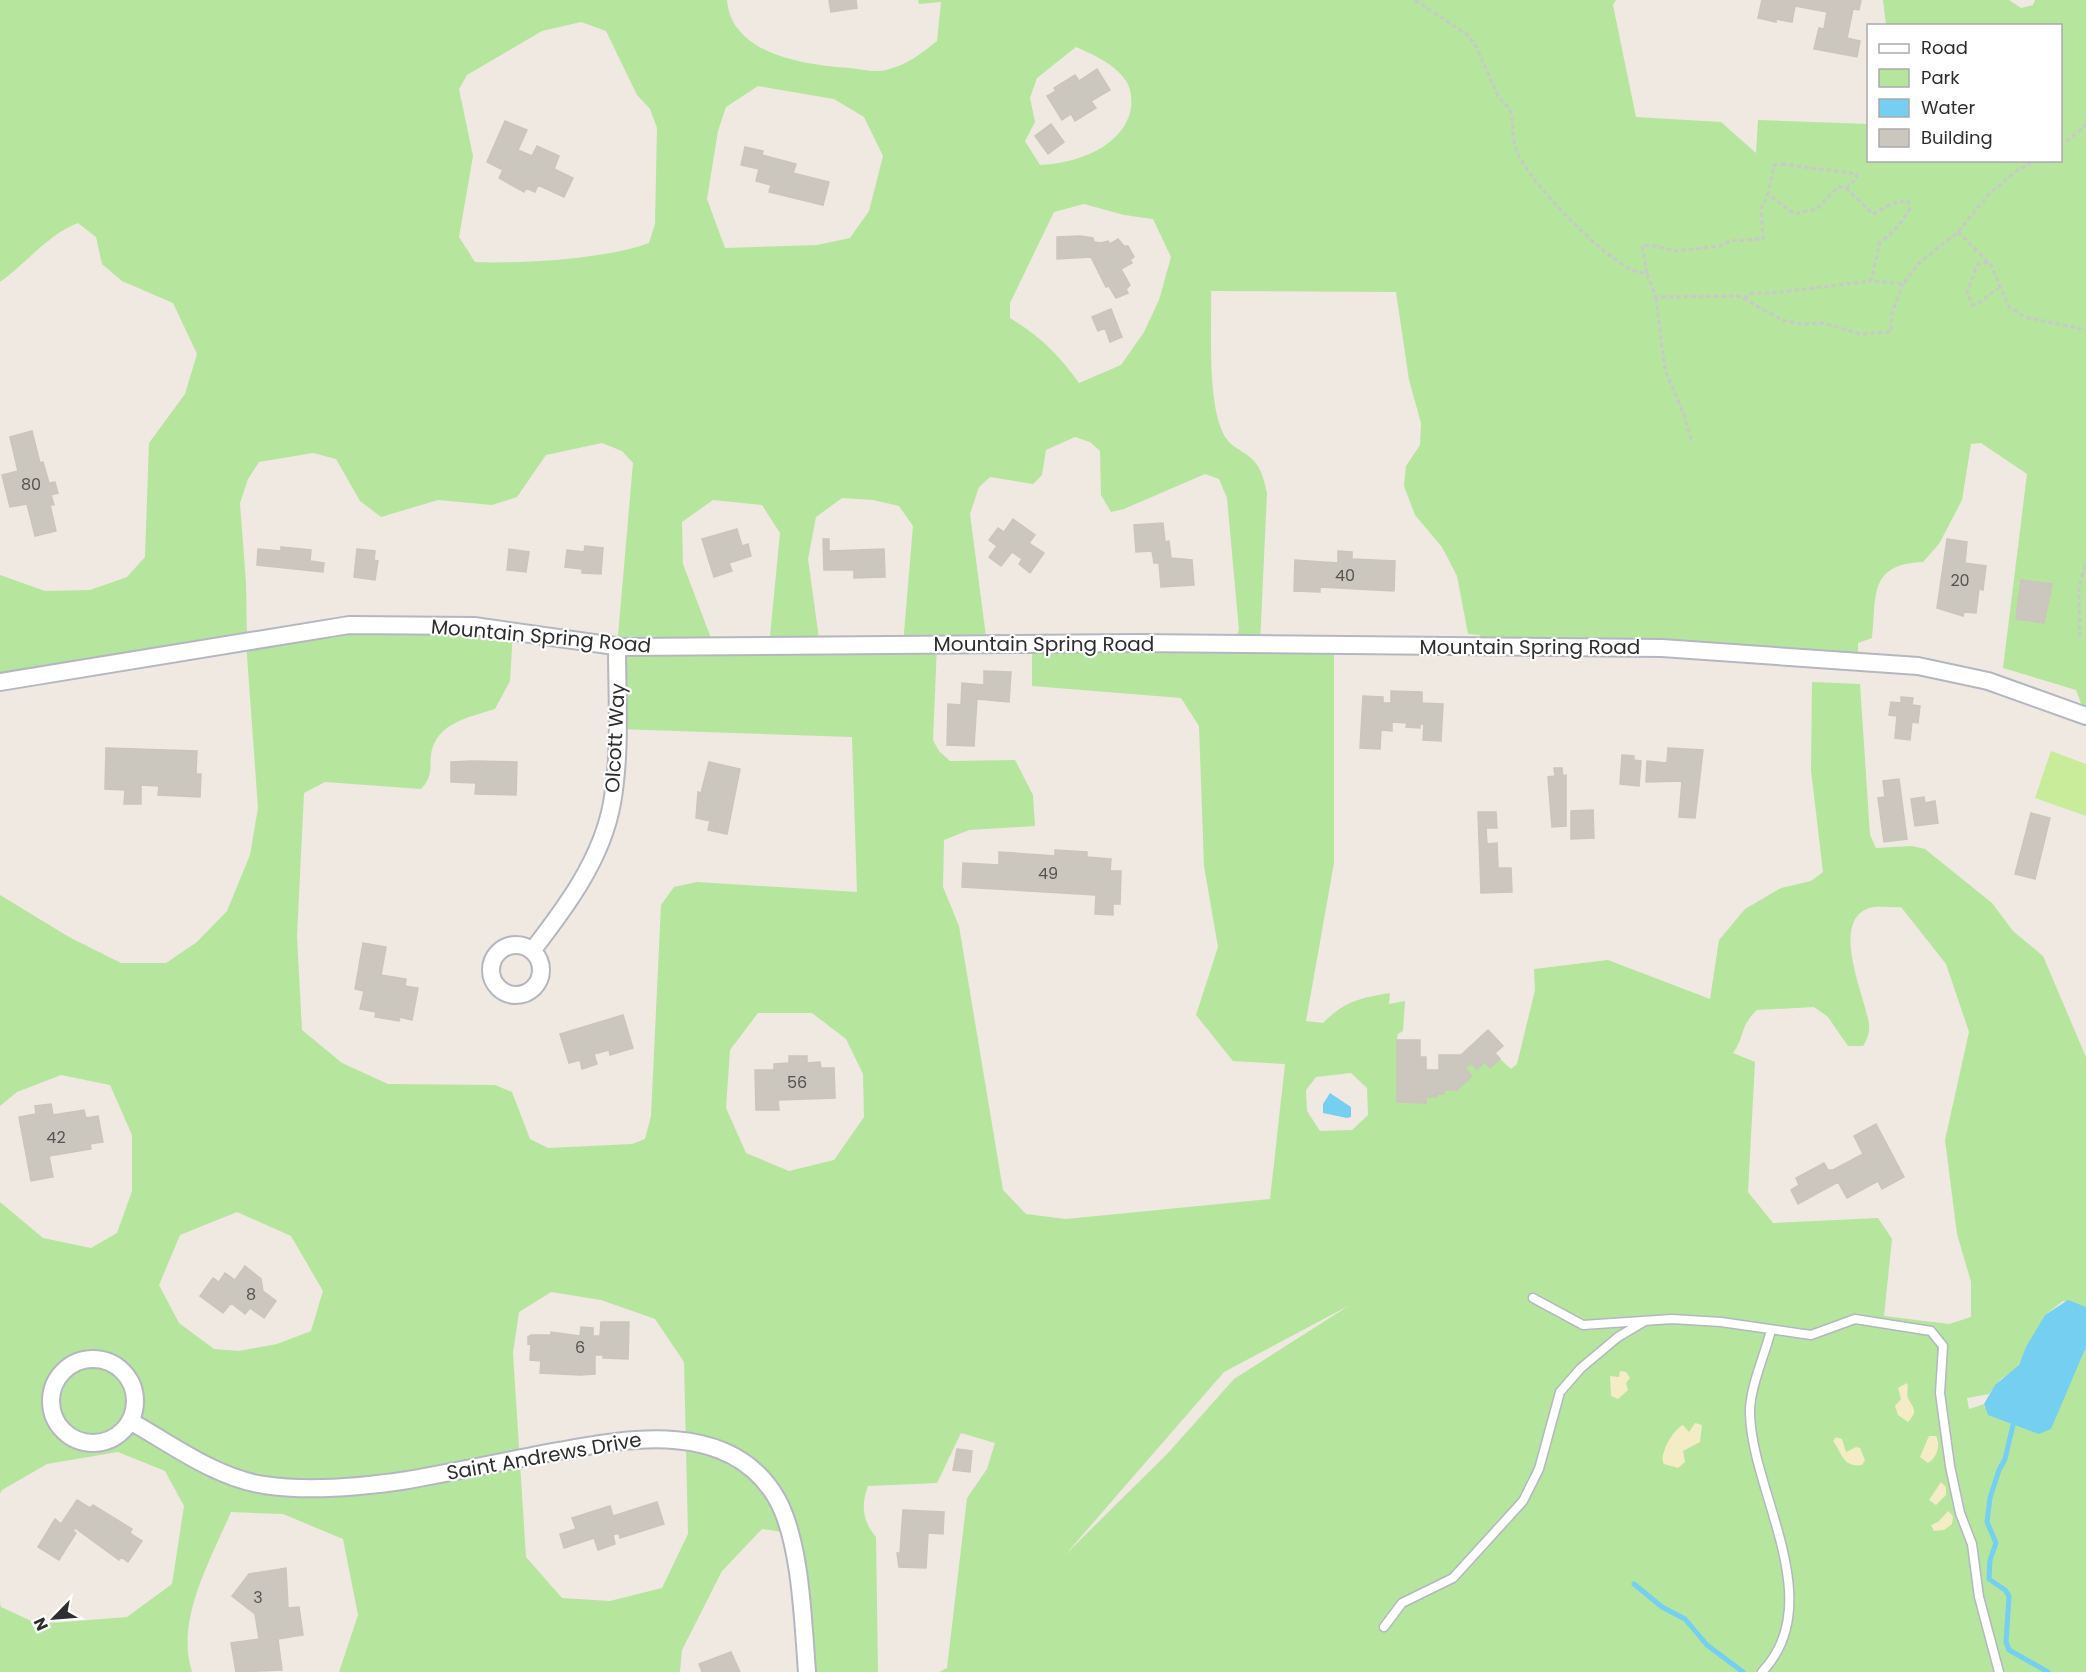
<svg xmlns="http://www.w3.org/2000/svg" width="2086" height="1672" font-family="Poppins,sans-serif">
  <rect width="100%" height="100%" fill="#efe9e1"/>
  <path fill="#b6e59e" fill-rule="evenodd" d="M 0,0 L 727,0 C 731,55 806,65 849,68 C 860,69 875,73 886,70 C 907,65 921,54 937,41 L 941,2 L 919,4 L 918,0 L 1616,0 L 1613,5 L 1636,117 L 1721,122 L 1756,153 L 1758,120 L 1868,124 L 1868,160 L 2060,160 L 2060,26 L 1886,25 L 1883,0 L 2009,0 L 2021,8 L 2033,5 L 2035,0 L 2086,0 L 2086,716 L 2076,690 L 2003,668 L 2027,474 L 1981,443 L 1971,444 L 1962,500 L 1939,544 L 1923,562 C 1867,564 1877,598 1872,638 L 1858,643 L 1858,652 L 1855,652 L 1852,661 L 1480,647 L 1480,635 L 1468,634 L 1457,576 L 1442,547 L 1415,515 L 1404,486 L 1406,466 L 1420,445 L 1421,423 L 1409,380 L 1396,292 L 1211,291 C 1212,330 1207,399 1223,433 C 1230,448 1242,449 1253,460 C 1262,469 1264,481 1267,493 L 1260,644 L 1334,645 L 1334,863 L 1306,1021 L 1323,1023 C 1345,1001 1360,998 1390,993 L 1389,1004 L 1405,1001 L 1403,1031 L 1398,1034 L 1397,1040 L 1397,1102 L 1426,1103 L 1426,1097 L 1437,1097 L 1437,1094 L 1444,1094 L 1444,1090 L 1457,1090 L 1472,1076 L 1465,1068 L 1471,1063 L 1477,1069 L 1485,1062 L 1490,1067 L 1500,1059 L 1511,1069 L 1517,1064 L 1535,990 L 1534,969 L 1608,960 L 1710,999 L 1719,940 L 1745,909 L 1781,888 L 1811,881 L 1823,872 L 1811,770 L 1812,682 L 1860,684 L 1870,835 L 1876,848 L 1912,846 L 1925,849 L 1992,903 L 2013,931 L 2043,956 L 2086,1057 L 2086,1307 L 2063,1301 L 2045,1315 L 2017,1368 L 2001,1379 L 1989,1394 L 1967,1398 L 1969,1409 L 1984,1404 L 1985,1408 L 2064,1396 L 2086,1347 L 2086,1672 L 939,1672 L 947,1668 L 967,1498 L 987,1469 L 995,1443 L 961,1433 L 937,1483 L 868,1486 C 861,1505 862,1520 876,1537 L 878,1672 L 807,1672 L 791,1533 L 762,1529 L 722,1571 L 682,1650 L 680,1672 L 339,1672 L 358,1615 L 343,1539 L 283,1514 L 231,1512 C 211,1559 175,1620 192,1672 L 0,1672 L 0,1603 L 1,1607 L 38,1624 L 127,1617 L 172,1584 L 184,1506 L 165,1471 L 118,1452 L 47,1464 L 2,1490 L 0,1494 L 0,1202 L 43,1238 L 91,1248 L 117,1233 L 132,1191 L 132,1135 L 110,1085 L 61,1075 L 17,1092 L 0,1106 L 0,895 L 69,937 L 121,963 L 166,963 L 197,942 L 227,911 L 250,855 L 258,808 L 246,642 L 0,682 L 0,575 L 45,591 L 90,590 L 127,577 L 145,557 L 149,443 L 185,394 L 197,354 L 173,303 L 122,281 L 102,264 L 96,237 L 78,223 C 47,235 27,263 0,282 ZM 581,22 L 606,31 L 637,95 L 650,109 L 657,128 L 655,224 L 649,243 C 606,259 521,264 475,262 L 459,237 L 473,156 L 459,89 L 467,75 L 542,31 ZM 1076,47 C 1094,55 1115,64 1126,81 C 1131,88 1132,99 1131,108 C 1125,146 1076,164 1040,165 L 1025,141 L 1035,122 L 1030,98 L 1037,78 ZM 758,86 L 834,99 L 864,117 L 883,156 L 869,211 L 850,238 L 817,245 L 725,248 L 707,199 L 718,131 L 726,107 ZM 1084,204 L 1124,215 L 1153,219 L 1171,257 L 1159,300 L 1144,332 L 1121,365 L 1079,383 C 1059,355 1040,336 1010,318 L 1010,303 L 1054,212 ZM 1075,437 L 1090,442 L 1100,451 L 1101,495 L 1111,512 L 1124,509 L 1205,474 L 1219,479 L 1227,498 L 1239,630 L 1236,637 L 1032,644 L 1032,686 L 1181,698 L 1199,726 L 1204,866 L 1218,947 L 1196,1015 L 1233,1061 L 1285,1064 L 1270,1199 L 1066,1219 L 1026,1214 L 1003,1190 L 959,926 L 943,887 L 944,840 L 969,830 L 1035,826 L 1033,795 L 1015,760 L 950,761 L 939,751 L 933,740 L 937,645 L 987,644 L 970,514 L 979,487 L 990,477 L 1033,484 L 1042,475 L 1046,450 ZM 602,443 L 622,451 L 633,463 L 617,647 L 618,729 L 852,737 L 857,892 L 697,882 L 674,887 L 661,905 L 651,1116 L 645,1139 L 632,1144 L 548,1148 L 530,1139 L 512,1092 L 495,1085 L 388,1084 L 342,1063 L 302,1030 L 297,936 L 304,793 L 325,782 L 421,789 C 437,772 426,762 434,744 C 444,721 474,716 495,709 L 510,681 L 513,631 L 349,625 L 247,642 L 246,583 L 240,503 L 248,479 L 259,462 L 313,453 L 336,459 L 360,501 L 381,517 L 438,500 L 492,505 L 517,497 L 546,455 ZM 842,498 L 873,500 L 899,506 L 913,526 L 903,645 L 820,646 L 808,559 L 816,517 ZM 713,500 L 762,505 L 780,533 L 769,646 L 714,646 L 683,564 L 682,522 ZM 1901,907 L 1946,964 L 1969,1032 L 1945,1140 L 1957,1234 L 1971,1282 L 1971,1317 L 1949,1324 L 1884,1316 L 1892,1239 L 1878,1218 L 1773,1223 L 1748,1192 L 1755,1062 L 1733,1053 C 1746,1035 1739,1027 1757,1010 L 1814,1007 L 1828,1017 L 1848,1046 L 1863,1046 C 1867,1040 1870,1032 1869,1024 C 1866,999 1829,922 1869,908 C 1877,905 1892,908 1901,907 ZM 758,1013 L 812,1013 L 846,1039 L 863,1074 L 864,1117 L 834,1160 L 789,1171 L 746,1153 L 726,1108 L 730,1050 ZM 1351,1073 L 1367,1088 L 1368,1115 L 1352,1130 L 1320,1131 L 1307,1111 L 1306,1090 L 1316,1077 ZM 237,1212 L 291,1236 L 323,1291 L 311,1331 L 277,1344 L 239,1351 L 214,1349 L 179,1323 L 159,1285 L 180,1235 ZM 551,1292 L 601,1300 L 655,1319 L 684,1362 L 688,1534 L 662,1588 L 610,1601 L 562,1598 L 526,1557 L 513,1353 L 519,1312 ZM 1350,1305 L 1234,1379 L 1168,1453 L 1066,1554 L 1224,1372 Z"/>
  <path fill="#f3ecc5" d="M 1620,1371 L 1626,1372 L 1630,1378 L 1626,1383 L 1628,1390 L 1618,1399 L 1611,1396 L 1610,1376 L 1619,1377 Z
    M 1907,1383 C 1909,1388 1906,1394 1908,1398 C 1913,1409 1919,1410 1908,1422 L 1898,1415 L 1895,1406 L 1901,1399 L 1898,1388 Z
    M 1695,1423 L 1702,1425 L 1700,1442 L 1683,1451 L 1685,1462 L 1678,1468 L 1664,1464 C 1658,1456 1673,1429 1683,1425 L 1689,1432 Z
    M 1929,1436 L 1936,1436 C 1941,1445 1937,1458 1928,1463 L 1920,1457 Z
    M 1836,1437 L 1842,1439 L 1846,1452 L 1856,1447 L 1860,1448 L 1865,1460 L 1862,1465 C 1843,1468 1842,1453 1833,1441 Z
    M 1941,1482 L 1946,1487 L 1946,1495 L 1936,1505 L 1929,1500 Z
    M 1948,1511 L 1953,1516 L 1952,1524 L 1944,1530 L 1934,1531 L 1931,1525 L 1938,1522 Z"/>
  <path fill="#c9ec9a" d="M 2051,751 L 2086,764 L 2086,816 L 2035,798 Z"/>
  <path fill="#75cff0" d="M 1330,1093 L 1351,1107 L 1351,1117 L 1347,1118 L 1323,1113 L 1323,1104 Z
    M 2068,1300 L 2086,1307 L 2086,1347 L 2051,1429 L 2039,1434 L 1988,1415 L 1984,1404 L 1995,1385 L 2019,1365 L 2026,1347 L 2045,1315 Z"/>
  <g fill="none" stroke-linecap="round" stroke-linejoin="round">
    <path stroke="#75cff0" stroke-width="5" d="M 2013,1425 L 2005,1459 L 1999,1470 L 1990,1498 L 1987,1522 L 1996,1543 L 1990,1560 L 1989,1579 L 2005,1590 L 2009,1596 L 2006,1642 L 2009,1650 L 2048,1672
      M 1634,1584 L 1662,1607 L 1685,1619 L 1707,1645 L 1743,1672"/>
  </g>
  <path fill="#cbc7bf" stroke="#cbc5ba" stroke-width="1.5" d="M 829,0 L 856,0 L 857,8 L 831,12 Z
    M 1762,0 L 1861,0 L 1859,10 L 1853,9 L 1847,38 L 1860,41 L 1857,57 L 1814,49 L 1819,28 L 1824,29 L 1827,12 L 1795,6 L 1792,22 L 1776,19 L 1776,22 L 1758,18 Z
    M 1097,69 L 1110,90 L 1091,101 L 1096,108 L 1075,121 L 1071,114 L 1062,120 L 1047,96 L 1056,91 L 1054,88 L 1075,75 L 1079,81 Z
    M 505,121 L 527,130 L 518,150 L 532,156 L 537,146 L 559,156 L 554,169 L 573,178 L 564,197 L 538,185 L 535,192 L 526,188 L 524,192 L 499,178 L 503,170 L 487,162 Z
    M 1051,124 L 1064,142 L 1048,154 L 1035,136 Z
    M 745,147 L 763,151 L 762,155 L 796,164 L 793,173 L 829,182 L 823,205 L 769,192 L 771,185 L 756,181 L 759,169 L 741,165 Z
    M 1080,236 L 1093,238 L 1094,242 L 1101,243 L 1108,241 L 1110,244 L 1118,239 L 1124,246 L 1128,246 L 1134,257 L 1130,260 L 1132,263 L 1121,269 L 1130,285 L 1126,289 L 1128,293 L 1116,298 L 1109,286 L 1106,287 L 1091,257 L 1057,259 L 1057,237 Z
    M 1111,309 L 1122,337 L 1110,342 L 1105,328 L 1098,331 L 1092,317 Z
    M 32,431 L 40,463 L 43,462 L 49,483 L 55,482 L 58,493 L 51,495 L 54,505 L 50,505 L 56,531 L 35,536 L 27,504 L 10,507 L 2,475 L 18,471 L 10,437 Z
    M 1013,519 L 1035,535 L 1029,543 L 1044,553 L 1030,573 L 1019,564 L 1022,559 L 1012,552 L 1001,566 L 989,557 L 997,546 L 989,540 L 998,528 L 1004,532 Z
    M 1163,523 L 1165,542 L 1169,541 L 1171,558 L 1192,560 L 1194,585 L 1161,587 L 1159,563 L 1154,563 L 1152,551 L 1136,552 L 1134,525 Z
    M 737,529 L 742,546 L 748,544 L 751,556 L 729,563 L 732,571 L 714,577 L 702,539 Z
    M 823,539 L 829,539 L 829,551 L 884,549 L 885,577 L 854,578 L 854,570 L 824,570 Z
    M 1947,539 L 1967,542 L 1965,563 L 1986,566 L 1983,590 L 1979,589 L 1976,613 L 1964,612 L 1963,616 L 1937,608 Z
    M 585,546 L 603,548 L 601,574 L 582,573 L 582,569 L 565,567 L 567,550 L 584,552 Z
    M 281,547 L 311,550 L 310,561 L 324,563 L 323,572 L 257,565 L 258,549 L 281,551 Z
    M 357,549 L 375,551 L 374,560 L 378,561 L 375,580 L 354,577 Z
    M 509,549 L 529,552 L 526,572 L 507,570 Z
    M 1338,551 L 1352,552 L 1352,559 L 1395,561 L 1394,591 L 1320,587 L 1320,592 L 1294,591 L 1295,560 L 1338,563 Z
    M 2021,580 L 2052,584 L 2044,623 L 2016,619 Z
    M 984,671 L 1011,672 L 1009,702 L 977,699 L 974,746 L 947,745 L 948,704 L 961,705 L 962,683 L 984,685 Z
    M 1391,691 L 1422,692 L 1422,703 L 1443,704 L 1441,741 L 1423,740 L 1424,724 L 1420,724 L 1420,728 L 1406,727 L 1407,723 L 1392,722 L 1392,731 L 1381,730 L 1380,749 L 1360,748 L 1363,696 L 1383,697 L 1383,703 L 1391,703 Z
    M 1901,697 L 1913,698 L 1912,705 L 1920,706 L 1918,723 L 1912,722 L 1910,740 L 1895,738 L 1897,716 L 1889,715 L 1891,702 L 1901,703 Z
    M 106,748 L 197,751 L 196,774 L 201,774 L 200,797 L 158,795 L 159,786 L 141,785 L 141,804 L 124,804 L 125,790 L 105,789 Z
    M 1668,748 L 1703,750 L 1695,818 L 1679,817 L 1682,781 L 1646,782 L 1647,761 L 1667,763 Z
    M 1622,755 L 1634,756 L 1634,760 L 1641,761 L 1639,786 L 1620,784 Z
    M 472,761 L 517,762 L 516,795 L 475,794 L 476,783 L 451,782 L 451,762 Z
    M 709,762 L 740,769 L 727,834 L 708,830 L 710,821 L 696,818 L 698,792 L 701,793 Z
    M 1554,768 L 1562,768 L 1563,776 L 1566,775 L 1566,826 L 1552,827 L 1548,777 L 1555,776 Z
    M 1899,779 L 1907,839 L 1884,842 L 1878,798 L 1885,797 L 1883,781 Z
    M 1924,797 L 1925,803 L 1935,801 L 1938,823 L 1915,826 L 1911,799 Z
    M 1593,810 L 1594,838 L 1571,839 L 1571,811 Z
    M 1478,812 L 1496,812 L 1497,828 L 1486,828 L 1487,844 L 1497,843 L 1498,868 L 1511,868 L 1512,892 L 1481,893 Z
    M 2031,813 L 2050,818 L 2035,879 L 2015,874 Z
    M 1055,850 L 1087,852 L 1087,857 L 1111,859 L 1110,871 L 1121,871 L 1120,904 L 1113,904 L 1113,915 L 1095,914 L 1096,895 L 962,887 L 963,863 L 999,865 L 999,852 L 1055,856 Z
    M 363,943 L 386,947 L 381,975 L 406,979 L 405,986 L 418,988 L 412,1020 L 400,1017 L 399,1021 L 375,1017 L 376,1012 L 360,1009 L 364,991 L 355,989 Z
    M 623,1015 L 633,1048 L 610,1055 L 609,1050 L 594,1054 L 597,1064 L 582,1069 L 580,1060 L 569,1063 L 560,1034 Z
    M 1488,1030 L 1503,1046 L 1495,1053 L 1500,1059 L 1490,1068 L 1485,1062 L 1477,1069 L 1471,1063 L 1465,1068 L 1472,1076 L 1457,1090 L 1444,1090 L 1444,1094 L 1437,1094 L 1437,1097 L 1426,1097 L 1426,1103 L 1397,1102 L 1397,1040 L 1420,1040 L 1420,1057 L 1426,1057 L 1426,1070 L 1439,1070 L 1439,1055 L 1461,1055 Z
    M 789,1056 L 807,1056 L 807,1063 L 820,1062 L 821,1068 L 834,1068 L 835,1098 L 778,1100 L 779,1110 L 756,1110 L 755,1070 L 774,1070 L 774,1064 L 789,1063 Z
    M 51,1104 L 53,1115 L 84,1110 L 86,1118 L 98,1116 L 103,1142 L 90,1144 L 91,1149 L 49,1156 L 53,1177 L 31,1181 L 19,1117 L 36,1114 L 35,1106 Z
    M 1876,1124 L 1904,1177 L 1882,1189 L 1878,1181 L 1847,1198 L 1838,1182 L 1798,1204 L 1791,1190 L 1799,1185 L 1796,1178 L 1824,1163 L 1828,1170 L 1833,1170 L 1863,1154 L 1854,1136 Z
    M 245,1266 L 261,1279 L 263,1291 L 276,1301 L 264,1318 L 250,1308 L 245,1314 L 231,1303 L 223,1313 L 200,1296 L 213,1278 L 219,1282 L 225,1273 L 235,1280 Z
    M 601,1322 L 629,1322 L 628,1359 L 603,1358 L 603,1355 L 595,1355 L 595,1374 L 580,1375 L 540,1373 L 541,1361 L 530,1360 L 531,1343 L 528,1344 L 528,1337 L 531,1335 L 551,1335 L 551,1332 L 580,1336 L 581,1327 L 593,1328 L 593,1336 L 600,1336 Z
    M 957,1449 L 972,1451 L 970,1472 L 953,1470 Z
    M 77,1500 L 90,1508 L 93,1505 L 132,1529 L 130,1533 L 142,1541 L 128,1562 L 121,1557 L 119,1560 L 75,1528 L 73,1531 L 76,1533 L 59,1560 L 38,1547 L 55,1519 L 61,1524 Z
    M 657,1502 L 664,1524 L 620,1538 L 619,1533 L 613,1535 L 615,1544 L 598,1550 L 594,1538 L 564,1548 L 560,1534 L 576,1529 L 572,1518 L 610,1506 L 613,1516 Z
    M 903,1510 L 944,1512 L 943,1534 L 928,1533 L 926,1568 L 899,1567 L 897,1553 L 900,1553 Z
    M 286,1568 L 288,1608 L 299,1607 L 303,1635 L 278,1639 L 282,1670 L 236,1672 L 231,1643 L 259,1639 L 255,1614 L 232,1596 L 249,1574 Z
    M 731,1652 L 740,1672 L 702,1672 L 699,1664 Z"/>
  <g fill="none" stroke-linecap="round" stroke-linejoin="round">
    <defs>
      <path id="service" d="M 1533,1298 L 1583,1325 L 1672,1319 L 1721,1322 L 1811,1335 L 1855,1319 L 1931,1331 L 1943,1346 L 1940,1393 L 1950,1466 L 1960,1513 L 1972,1544 L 1979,1597 L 1999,1672
        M 1384,1627 L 1402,1603 L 1453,1578 L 1523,1501 L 1539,1469 L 1560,1392 L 1581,1368 L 1618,1337 L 1645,1321
        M 1762,1672 C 1829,1602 1752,1493 1750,1414 C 1749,1389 1765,1355 1771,1330"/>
      <path id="minor" d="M 0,682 L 349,625 L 474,626 L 622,647 L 1135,643 L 1662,648 L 1918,666 L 1988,681 L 2086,716
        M491 970a25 25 0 1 1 50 0a25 25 0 1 1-50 0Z
        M 532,951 C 566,907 602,859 612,803 C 621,752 617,699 617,647
        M51 1401a42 42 0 1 1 84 0a42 42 0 1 1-84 0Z
        M 130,1421 C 171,1444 216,1478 264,1485 C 310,1492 362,1487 408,1480 C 453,1472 497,1463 542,1454 C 619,1440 729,1415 777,1499 C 801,1542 803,1622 807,1672"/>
    </defs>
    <use href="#service" stroke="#b4b7c1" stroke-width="11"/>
    <use href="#minor" stroke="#b4b7c1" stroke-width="20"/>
    <path stroke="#c9c9c9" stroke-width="3" stroke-dasharray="4.5 3" stroke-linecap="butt" d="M 1415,0 L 1468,35 L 1477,48 L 1498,96 L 1510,109 C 1514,125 1511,139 1518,154 C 1533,186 1598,252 1630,269 C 1635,272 1641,272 1647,274 L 1656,297 L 1739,296 L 1782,320 L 1800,324 L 1824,323 L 1860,334 L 1891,332 L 1892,313 L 1903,284
      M 2060,146 L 2084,127 L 2086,122
      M 1782,164 L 1857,174 L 1856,179 L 1846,188 L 1838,187 L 1817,209 L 1794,214 L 1768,194 L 1774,165 Z
      M 1846,188 L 1873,214 L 1893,203 L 1908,201 L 1910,208 C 1902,222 1894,233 1880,242 L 1871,281 L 1903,284 L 1919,263 L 1958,232 L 1989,194 L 2016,171 L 2036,160
      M 1958,232 L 1991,265 L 2009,307 L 2025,317 L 2086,330
      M 1988,262 L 1977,265 L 1967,293 L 1973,305 C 1983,303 1989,293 1999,288
      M 1647,273 L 1642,246 L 1650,245 L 1676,251 L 1720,246 L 1730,241 L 1763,239 L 1761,209 L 1768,194
      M 1656,298 L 1665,370 L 1684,415 L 1692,443
      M 1744,299 L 1752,293 L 1772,293 L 1871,281
      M 2080,637 L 2079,588 L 2086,562"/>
    <use href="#service" stroke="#fff" stroke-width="8"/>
    <use href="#minor" stroke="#fff" stroke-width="16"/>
  </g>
  <g text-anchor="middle" stroke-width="4.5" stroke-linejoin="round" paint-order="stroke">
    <g font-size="16" fill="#555452">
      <text x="31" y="490">80</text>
      <text x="1345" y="581">40</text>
      <text x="1960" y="586">20</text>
      <text x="1048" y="879">49</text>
      <text x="797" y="1088">56</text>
      <text x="56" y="1143">42</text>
      <text x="251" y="1300">8</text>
      <text x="580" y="1353">6</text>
      <text x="258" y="1603">3</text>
    </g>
    <g font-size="20" fill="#2e2e2e" stroke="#fff">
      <text transform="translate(541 636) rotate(5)" y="7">Mountain Spring Road</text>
      <text x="1044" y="651">Mountain Spring Road</text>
      <text x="1530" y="654">Mountain Spring Road</text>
      <text transform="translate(615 738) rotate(-87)" y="7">Olcott Way</text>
      <text transform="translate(544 1456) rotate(-10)" y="7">Saint Andrews Drive</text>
    </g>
  </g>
  <rect x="1867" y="24" width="195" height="138" fill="#ffffff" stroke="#ababab" stroke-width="1.5"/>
  <rect x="1879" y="44" width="30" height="9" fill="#ffffff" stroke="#ababab" stroke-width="1.5"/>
  <text x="1921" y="54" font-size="18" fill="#2e2e2e">Road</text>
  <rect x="1879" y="69" width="30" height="18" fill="#b6e59e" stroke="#ababab" stroke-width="1.5"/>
  <text x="1921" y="84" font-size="18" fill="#2e2e2e">Park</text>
  <rect x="1879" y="99" width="30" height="18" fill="#75cff0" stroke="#ababab" stroke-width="1.5"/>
  <text x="1921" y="114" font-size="18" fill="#2e2e2e">Water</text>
  <rect x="1879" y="129" width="30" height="18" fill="#cbc7bf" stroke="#ababab" stroke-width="1.5"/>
  <text x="1921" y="144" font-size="18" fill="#2e2e2e">Building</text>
  <g transform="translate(54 1618) rotate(245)" stroke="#ffffff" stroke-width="4.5" paint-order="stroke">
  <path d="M0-4.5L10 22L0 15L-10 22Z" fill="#2e2e2e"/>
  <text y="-9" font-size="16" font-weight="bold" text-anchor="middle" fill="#2e2e2e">N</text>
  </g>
</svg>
